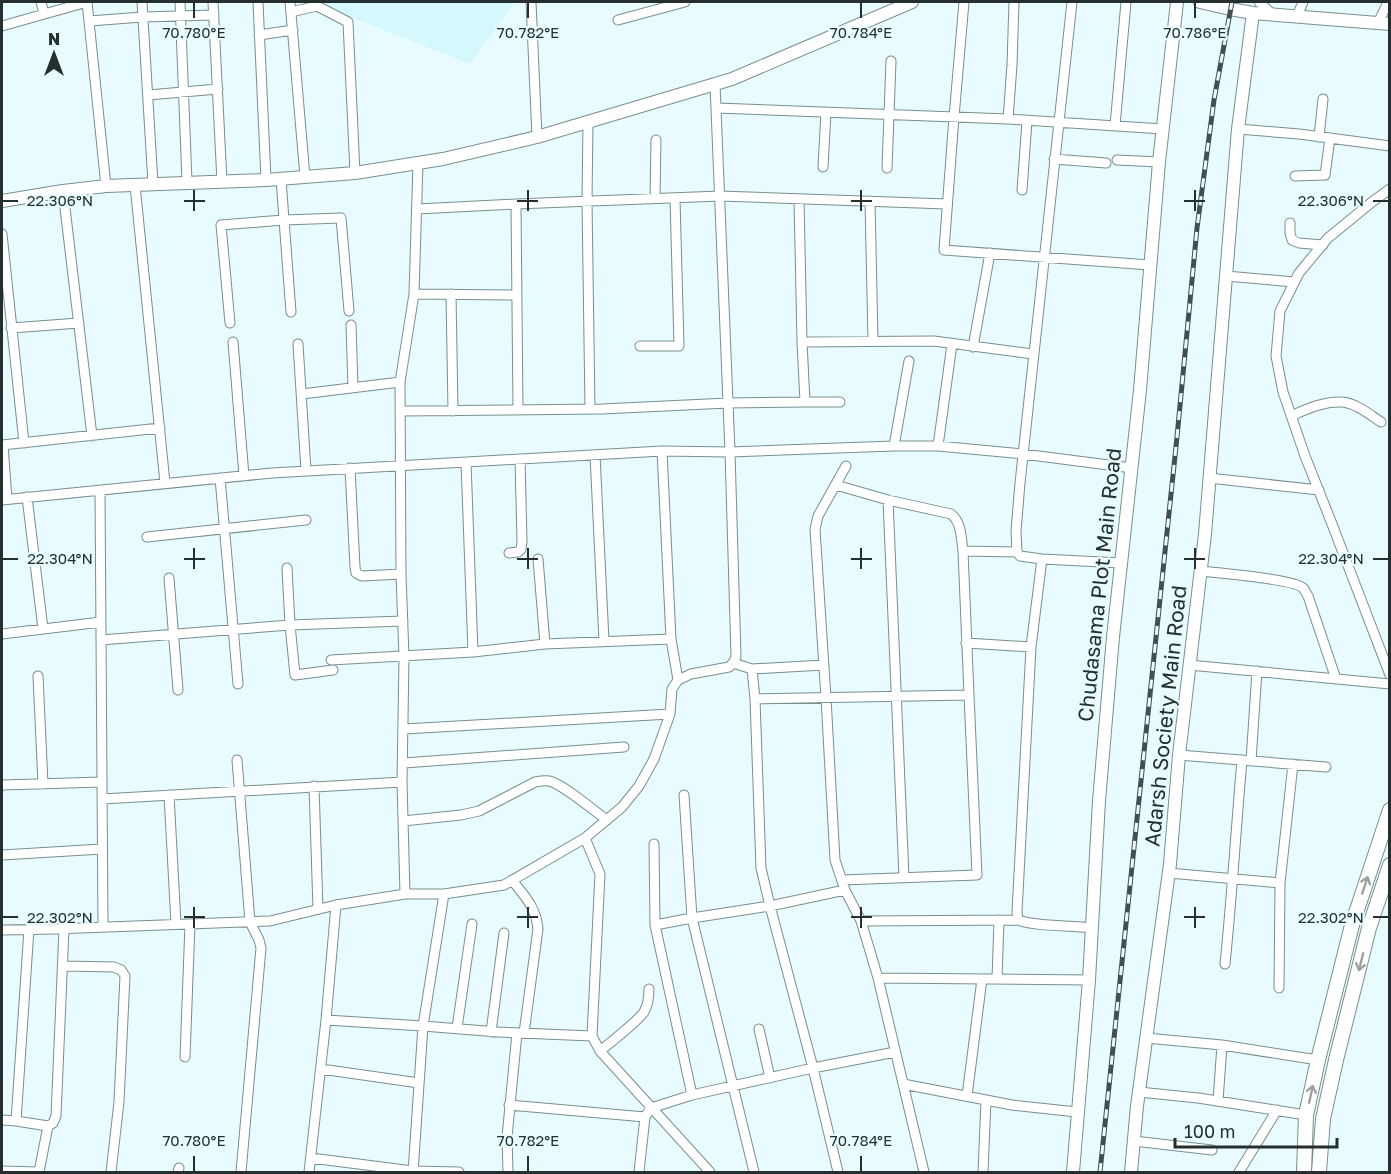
<svg xmlns="http://www.w3.org/2000/svg" width="1391" height="1174" font-family="'Golos Text',sans-serif">
  <rect width="100%" height="100%" fill="#e8fcff"/>
  <path fill="#d5f8fd" d="M 312,2 L 515,2 L 470,64 Z"/>
  <g fill="none" stroke-linecap="round" stroke-linejoin="round">
    <defs>
      <path id="street" d="M 41,2 L 44,14
        M 142,2 L 153,184
        M 180,2 L 187,182
        M 213,2 L 222,182
        M 258,2 L 266,180
        M 290,2 L 305,177
        M 531,2 L 537,137
        M 964,2 L 954,117 L 944,250 L 1150,265
        M 1072,2 L 1020,483 L 1016,531 L 1017,552 L 1020,556 L 1042,559 L 1121,563
        M 1259,2 L 1271,13
        M 291,12 L 317,6 L 348,22 L 355,173
        M 1297,16 L 1303,2
        M 618,20 L 685,2
        M 89,21 L 143,17 L 214,15
        M 1378,23 L 1388,2
        M 2,26 L 87,2 L 106,186
        M 259,35 L 293,30
        M 148,95 L 218,89
        M 716,108 L 1008,119 L 1163,129
        M 1008,119 L 1012,65 L 1014,2
        M 588,121 L 587,201 L 590,409
        M 1115,126 L 1126,2
        M 1238,129 L 1299,134 L 1390,146
        M 1319,137 L 1323,99
        M 1054,159 L 1106,163
        M 1117,160 L 1159,162
        M 823,167 L 826,112
        M 887,168 L 891,61
        M 1295,176 L 1325,175 L 1330,138
        M 281,179 L 284,220 L 341,218 L 349,311
        M 135,185 L 165,483
        M 1390,189 L 1372,202 L 1328,238 L 1299,273 L 1280,311 L 1276,356 L 1283,392 L 1305,456 L 1332,524 L 1390,675
        M 1022,190 L 1027,121
        M 63,191 L 92,436
        M 655,198 L 656,140
        M 799,199 L 802,342 L 934,341 L 1033,354
        M 870,201 L 873,341
        M 516,204 L 720,196 L 947,204
        M 417,209 L 516,204 L 518,410
        M 1290,223 L 1290,233 L 1292,240 L 1299,243 L 1323,245
        M 2,234 L 24,443
        M 1226,276 L 1294,282
        M 414,294 L 517,295
        M 451,294 L 453,411
        M 230,323 L 221,225 L 284,220 L 291,312
        M 351,325 L 353,387
        M 11,328 L 79,323
        M 233,342 L 244,476
        M 298,344 L 306,471
        M 640,346 L 679,346 L 675,198
        M 973,347 L 990,253
        M 302,394 L 400,382
        M 805,402 L 840,402
        M 400,411 L 602,409 L 728,403 L 805,402 L 802,342
        M 1291,416 C 1307,409 1324,401 1342,402 C 1356,403 1370,415 1381,422
        M 2,445 L 160,428
        M 3,445 L 7,499
        M 894,446 L 938,446 L 1023,454 L 1132,468
        M 938,446 L 952,344
        M 662,451 L 671,639
        M 595,455 L 604,641
        M 466,462 L 473,652
        M 350,468 L 355,567 L 356,573 L 362,576 L 401,574
        M 220,478 L 238,684
        M 1209,478 L 1319,490
        M 836,485 L 888,500 L 951,514 C 962,523 961,538 963,551
        M 100,490 L 103,927
        M 27,497 L 43,629
        M 2,500 L 272,473 L 662,451 L 730,452 L 894,446 L 909,361
        M 888,500 L 904,877
        M 147,537 L 306,520
        M 509,553 L 518,552 L 521,549 L 522,542 L 520,459
        M 538,559 L 545,644
        M 1042,559 L 1031,647 L 1017,912 L 1018,920 C 1037,927 1070,925 1092,928
        M 287,568 L 290,625 L 295,675 L 333,670
        M 1200,571 C 1217,573 1294,579 1303,588 C 1305,590 1306,593 1308,596 L 1336,679
        M 169,578 L 178,690
        M 2,634 L 101,622
        M 101,640 L 290,625 L 403,621
        M 966,643 L 1031,647
        M 331,660 L 473,652 L 545,644 L 671,639 L 678,680
        M 733,663 L 752,669 L 755,699 L 969,695 L 963,551 L 1017,552
        M 1189,665 L 1390,684
        M 752,669 L 824,665
        M 38,676 L 43,784
        M 404,729 L 670,714
        M 1179,755 L 1326,767
        M 237,760 L 250,922 L 259,940 L 261,948 L 241,1172
        M 1251,761 L 1257,671
        M 404,763 L 624,747
        M 2,785 L 102,782
        M 314,786 L 318,909
        M 169,795 L 176,924
        M 102,799 L 402,782
        M 403,821 L 461,815 L 479,811 L 535,782 C 540,781 544,780 549,781 C 563,784 594,811 607,820
        M 585,838 L 600,874 L 592,1036 L 600,1051 L 710,1172
        M 654,844 L 655,925 L 692,1095
        M 2,855 L 102,849
        M 1169,873 L 1280,883 L 1279,988
        M 512,880 C 525,897 536,907 538,929 L 524,1033
        M 842,880 L 977,875 L 969,695
        M 1280,883 L 1293,764
        M 845,890 L 835,860 L 826,698 L 815,529 L 818,516 L 846,466
        M 405,894 L 402,782 L 404,657 L 401,574 L 400,382 L 414,294 L 418,163
        M 444,894 L 423,1026 L 498,1032 L 592,1036
        M 1018,920 L 861,921 L 878,978 L 1089,980
        M 655,925 L 692,918 L 684,795
        M 2,930 L 54,929 L 270,921 L 336,905 L 405,894 L 444,894 L 504,885 L 585,838 L 622,807 L 639,786 L 654,759 L 670,714 L 672,689 L 678,680 L 691,674 L 729,667 L 733,663 L 736,657 L 730,452 L 715,84
        M 1225,964 C 1232,896 1236,828 1242,760
        M 63,966 L 114,967 L 121,970 L 125,976 L 119,1102 L 111,1172
        M 878,978 L 924,1172
        M 997,979 L 999,920
        M 326,1020 L 423,1026 L 413,1172
        M 457,1028 L 472,924
        M 759,1029 L 770,1078
        M 491,1032 L 504,933
        M 1146,1038 L 1222,1045 L 1318,1060
        M 600,1051 C 612,1041 636,1023 644,1012 C 648,1005 649,997 649,989
        M 185,1057 L 190,924
        M 321,1069 L 419,1083
        M 903,1084 L 1012,1105 L 1077,1112
        M 1139,1092 L 1198,1098 L 1306,1115
        M 967,1096 L 982,979
        M 1218,1101 L 1222,1045
        M 509,1105 L 645,1117
        M 2,1120 L 16,1121 L 29,929
        M 16,1121 L 48,1126 L 53,1123 L 56,1116 L 64,929
        M 1134,1141 L 1212,1150
        M 311,1158 L 413,1171 L 459,1172
        M 2,1171 L 39,1172
        M 39,1172 L 48,1126
        M 178,1172 L 179,1168
        M 309,1172 L 326,1020 L 336,905
        M 508,1172 L 507,1137 L 517,1033
        M 639,1172 L 645,1117 L 651,1108 L 692,1095 L 813,1068 L 895,1052
        M 754,1172 L 692,918 L 770,906 L 761,868 L 755,699
        M 838,1172 L 813,1068 L 770,906 L 845,890 L 861,921
        M 983,1172 L 986,1100
        M 1239,1172 L 1277,1110"/>
      <path id="secondary" d="M 1200,2 L 1230,9 L 1253,13 L 1390,24
        M 2,201 L 63,191 L 106,186 L 266,180 L 355,173 L 443,159 L 537,137 L 732,79 L 912,2
        M 1073,1172 L 1089,980 L 1099,801 L 1113,637 L 1140,390 L 1159,162 L 1177,2
        M 1131,1172 L 1137,1106 L 1170,864 L 1179,755 L 1205,534 L 1238,129 L 1253,13"/>
      <path id="primary" d="M 1304,1172 L 1306,1115 L 1318,1060 L 1352,925 L 1390,810
        M 1319,1172 L 1323,1119 L 1336,1060 L 1369,928 L 1390,865"/>
    </defs>
    <use href="#street" stroke="#788e91" stroke-width="11"/>
    <use href="#secondary" stroke="#788e91" stroke-width="14"/>
    <use href="#primary" stroke="#788e91" stroke-width="16"/>
    <use href="#street" stroke="#fff" stroke-width="9"/>
    <use href="#secondary" stroke="#fff" stroke-width="12"/>
    <use href="#primary" stroke="#fff" stroke-width="14"/>
    <defs>
      <path id="rail" d="M 1100,1172 L 1177,437 L 1197,228 L 1214,100 L 1232,2"/>
    </defs>
    <use href="#rail" stroke="#434e50" stroke-width="5"/>
    <use href="#rail" stroke="#e8fcff" stroke-width="3" stroke-dasharray="9" stroke-linecap="butt"/>
  </g>
  <defs><path id="oneway-shaft" d="M-6 0H5M1.5-3L5.5 0L1.5 3" fill="none" stroke-width="1.6" stroke-linecap="round" stroke-linejoin="round" transform="scale(1.5)"/></defs>
  <g stroke="#9da1a2">
    <use href="#oneway-shaft" transform="translate(1365 885) rotate(-72)"/>
    <use href="#oneway-shaft" transform="translate(1361 962) rotate(104)"/>
    <use href="#oneway-shaft" transform="translate(1311 1094) rotate(-78)"/>
  </g>
  <path fill="none" stroke="#252f30" stroke-width="2" d="M 194,3 L 194,18M 528,3 L 528,18M 861,3 L 861,18M 1195,3 L 1195,18M 194,190 L 194,211M 528,190 L 528,211M 861,190 L 861,211M 1195,190 L 1195,211M 3,201 L 18,201M 184,201 L 205,201M 517,201 L 538,201M 851,201 L 872,201M 1184,201 L 1205,201M 1373,201 L 1388,201M 194,548 L 194,569M 528,548 L 528,569M 861,548 L 861,569M 1195,548 L 1195,569M 3,559 L 18,559M 184,559 L 205,559M 517,559 L 538,559M 851,559 L 872,559M 1184,559 L 1205,559M 1373,559 L 1388,559M 194,907 L 194,928M 528,907 L 528,928M 861,907 L 861,928M 1195,907 L 1195,928M 3,917 L 18,917M 184,917 L 205,917M 517,917 L 538,917M 851,917 L 872,917M 1184,917 L 1205,917M 1373,917 L 1388,917M 194,1156 L 194,1171M 528,1156 L 528,1171M 861,1156 L 861,1171"/>
  <g text-anchor="middle" stroke-width="4.5" stroke-linejoin="round" paint-order="stroke">
    <g font-size="21" fill="#252f30" stroke="#e8fcff">
      <text transform="translate(1100 585) rotate(-84)" y="7">Chudasama Plot Main Road</text>
      <text transform="translate(1166 716) rotate(-84)" y="7">Adarsh Society Main Road</text>
    </g>
  </g>
  <g font-size="15" text-anchor="middle" fill="#252f30" stroke="#e8fcff" stroke-width="4.5" stroke-linejoin="round" paint-order="stroke">
    <text x="194" y="38">70.780°E</text>
    <text x="528" y="38">70.782°E</text>
    <text x="861" y="38">70.784°E</text>
    <text x="1195" y="38">70.786°E</text>
    <text x="60" y="206">22.306°N</text>
    <text x="1331" y="206">22.306°N</text>
    <text x="60" y="564">22.304°N</text>
    <text x="1331" y="564">22.304°N</text>
    <text x="60" y="923">22.302°N</text>
    <text x="1331" y="923">22.302°N</text>
    <text x="194" y="1146">70.780°E</text>
    <text x="528" y="1146">70.782°E</text>
    <text x="861" y="1146">70.784°E</text>
  </g>
  <rect width="1391" height="1174" fill="none" stroke="#252f30" stroke-width="6"/>
  <g transform="translate(54 54)" stroke="#e8fcff" stroke-width="4.5" paint-order="stroke">
  <path d="M0-4.5L10 22L0 15L-10 22Z" fill="#252f30"/>
  <text y="-9" font-size="16" font-weight="bold" text-anchor="middle" fill="#252f30">N</text>
  </g>
  <path d="M1175 1138v9h162v-9" fill="none" stroke="#252f30" stroke-width="3"/>
  <text x="1184" y="1138" font-size="18" fill="#252f30" stroke="#e8fcff" stroke-width="4.5" paint-order="stroke">100 m</text>
</svg>
